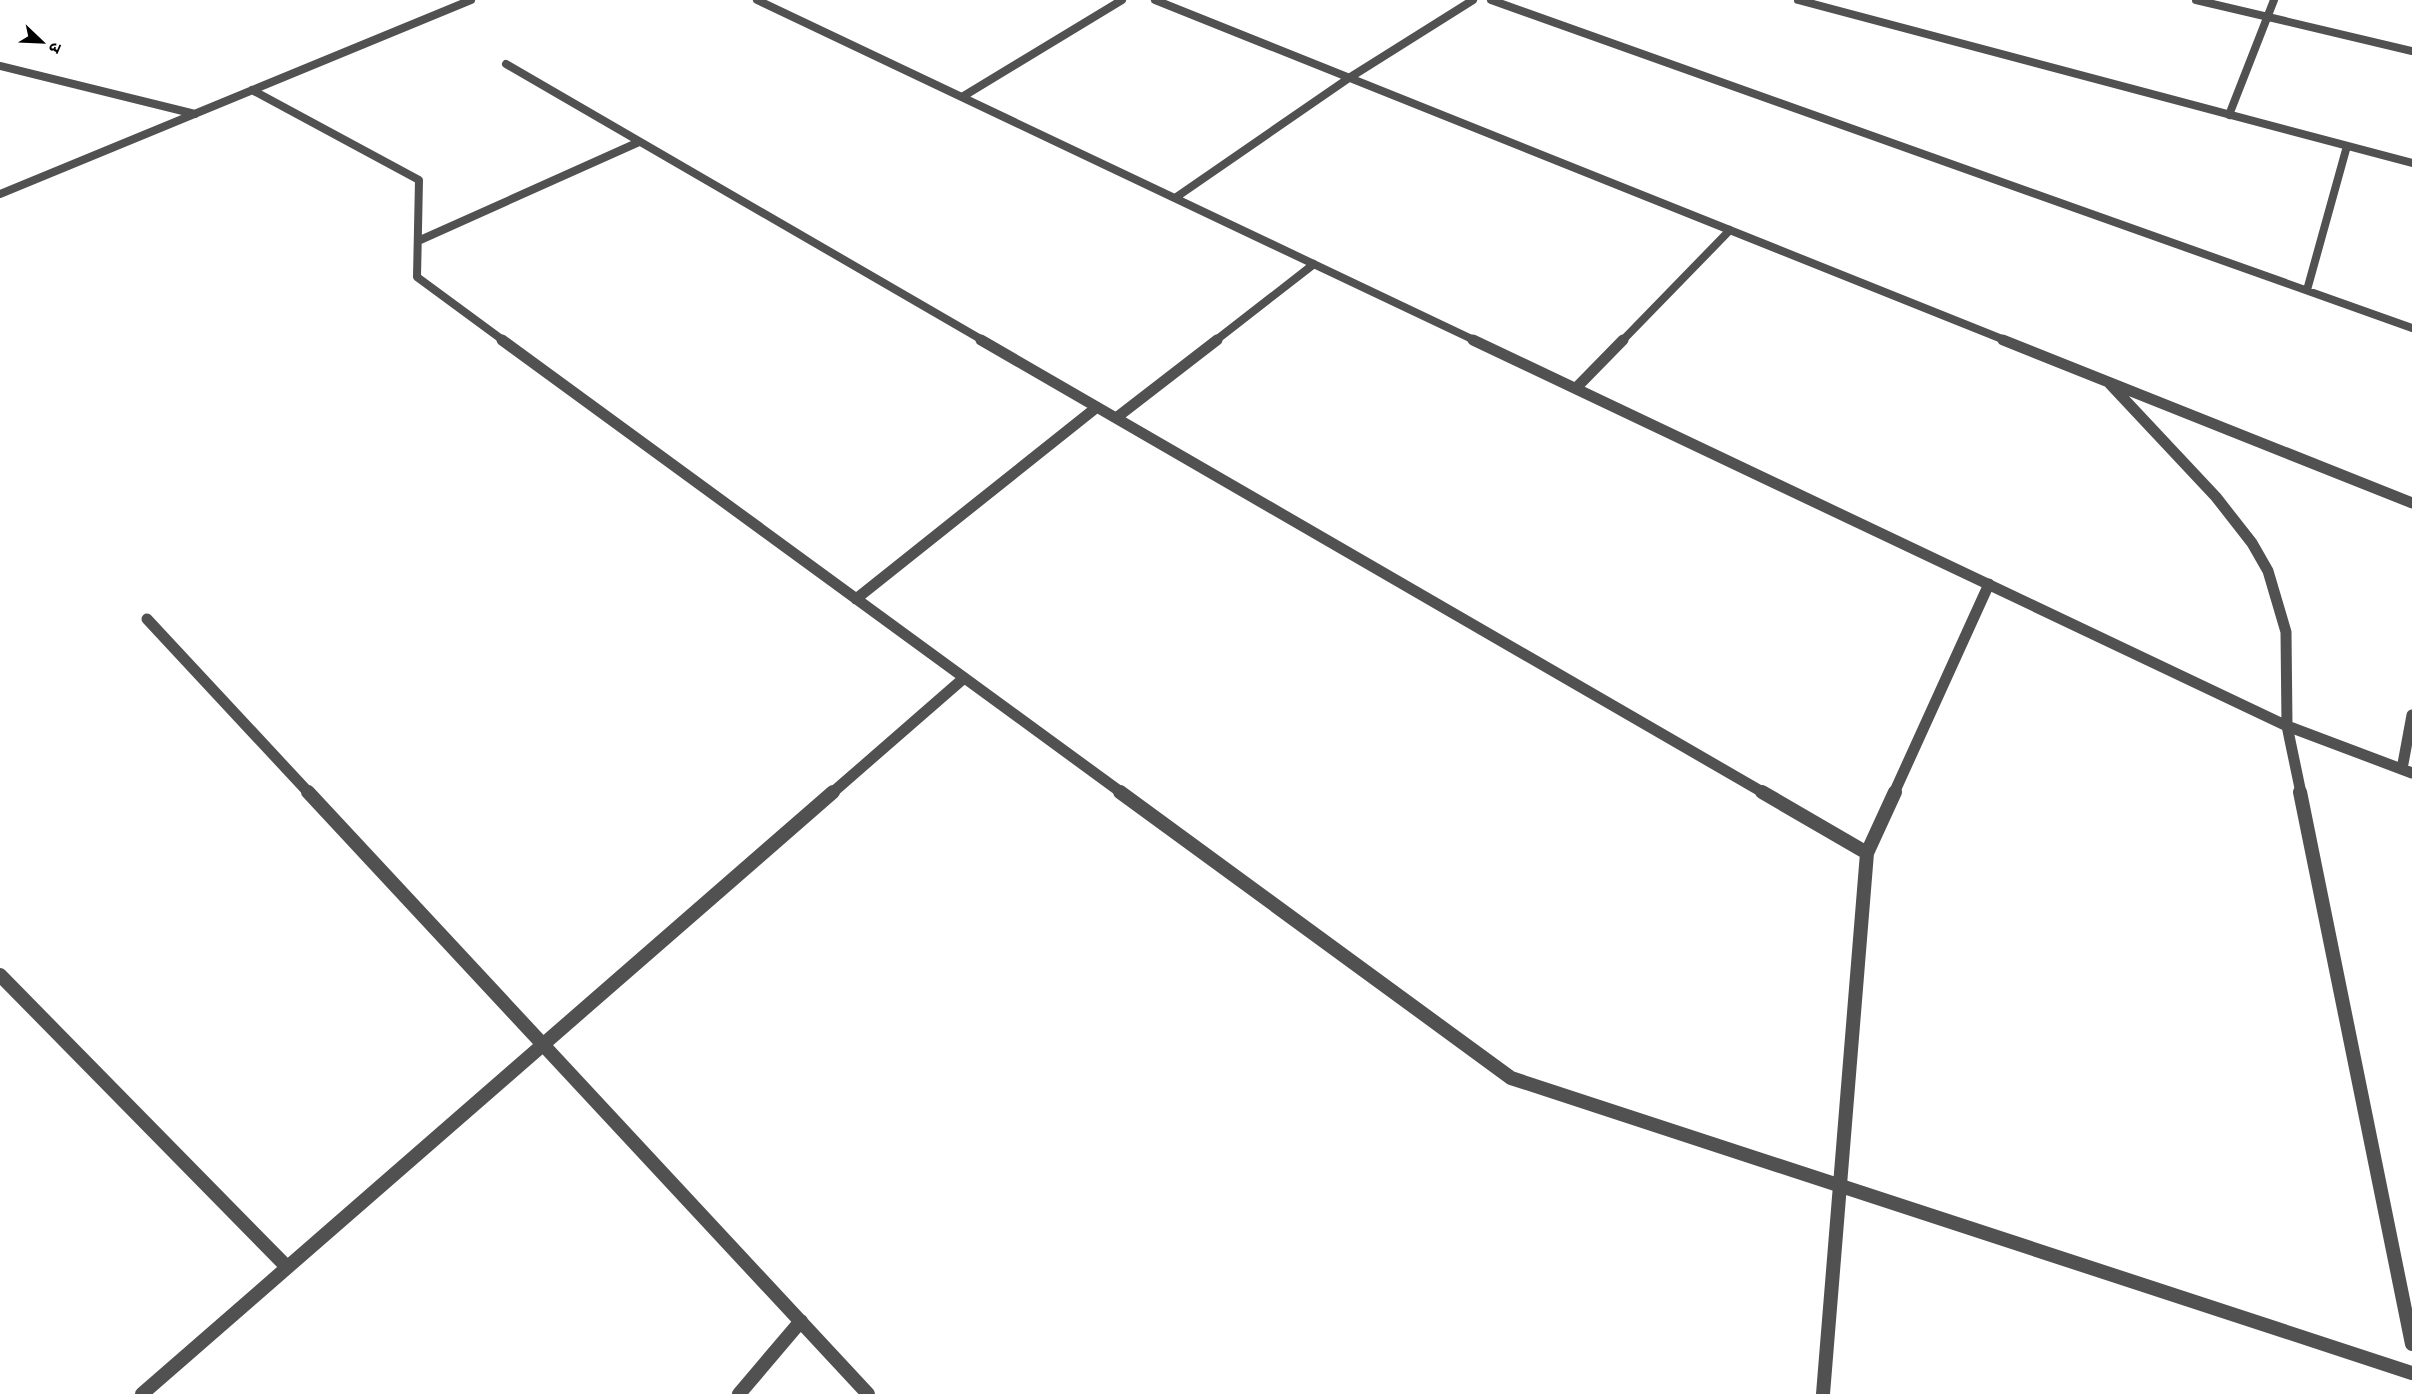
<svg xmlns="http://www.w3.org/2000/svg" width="2412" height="1394" font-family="Overpass,'Noto Sans Devanagari',sans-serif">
  <rect width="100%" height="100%" fill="#fff"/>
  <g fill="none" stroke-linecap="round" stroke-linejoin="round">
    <path stroke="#515151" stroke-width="8" d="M 757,0 L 1476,341
      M 1155,0 L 2007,341
      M 1491,0 L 2412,328
      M 1798,0 L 2412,163
      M 2196,0 L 2412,51
      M 506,64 L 984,341
      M 0,66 L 195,114
      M 252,90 L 419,180 L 417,277 L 504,341
      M 962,97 L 1122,0
      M 2229,115 L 2274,0
      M 0,194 L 471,0
      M 1175,198 L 1349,78 L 1473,0
      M 418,241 L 639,142
      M 2307,290 L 2347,146
      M 1215,341 L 1314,264
      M 1622,341 L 1730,230"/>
    <path stroke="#515151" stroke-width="11" d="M 502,340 L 1122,793
      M 981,340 L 1764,793
      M 1473,340 L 2287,726 L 2412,773
      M 2003,340 L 2412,503
      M 2110,384 L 2216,497 L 2252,543 L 2268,571 L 2286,632 L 2287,726 L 2301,793
      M 1576,388 L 1623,340
      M 1116,418 L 1217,340
      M 856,599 L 1097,407
      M 147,619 L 309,793
      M 2402,769 L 2412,715
      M 832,793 L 964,678
      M 1894,793 L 1989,584"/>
    <path stroke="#515151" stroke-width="14" d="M 308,792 L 868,1394
      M 1120,792 L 1511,1078 L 2412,1373
      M 1762,792 L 1867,853
      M 2300,792 L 2412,1344
      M 0,975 L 287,1267
      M 142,1394 L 833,792
      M 739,1394 L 801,1321
      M 1823,1394 L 1867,853 L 1895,792"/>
  </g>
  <g transform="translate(42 42) rotate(113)" stroke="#ffffff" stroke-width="4.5" paint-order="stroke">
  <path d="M0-4.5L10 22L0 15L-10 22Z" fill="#000000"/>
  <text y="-9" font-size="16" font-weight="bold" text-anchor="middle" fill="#000000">उ</text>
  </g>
</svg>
